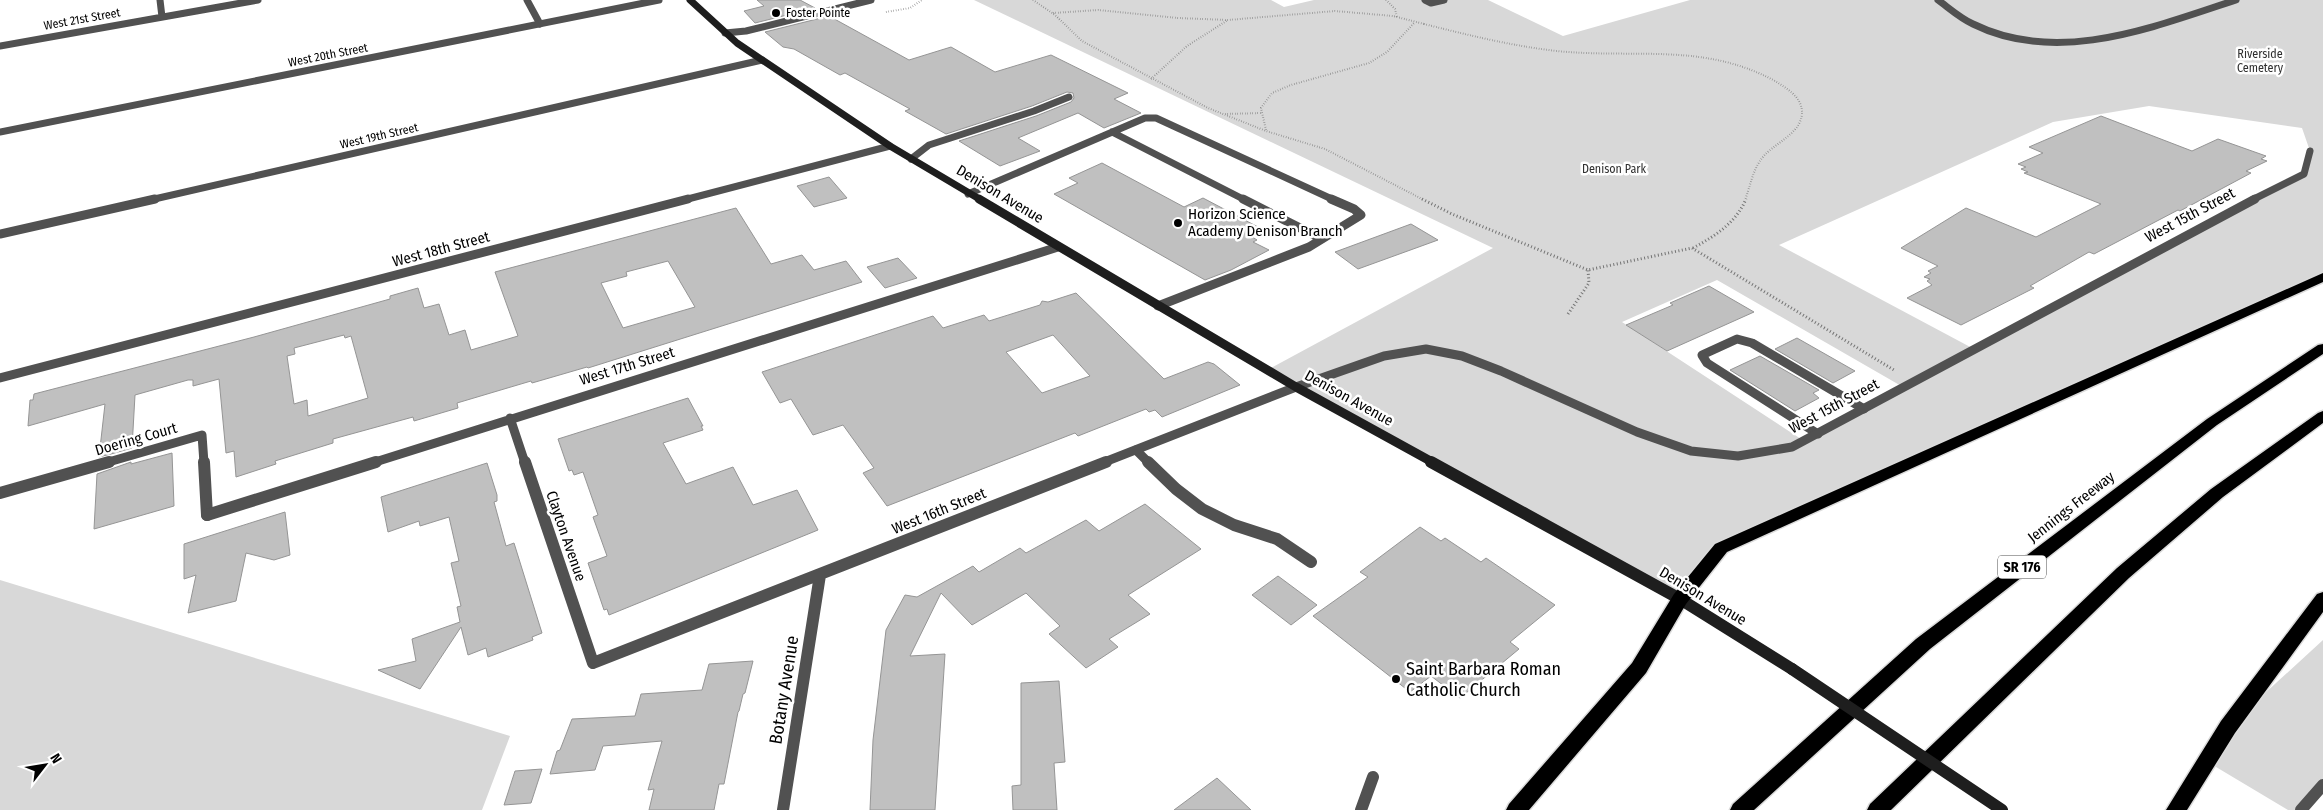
<svg xmlns="http://www.w3.org/2000/svg" width="2323" height="810" font-family="'Fira Sans Condensed',sans-serif">
  <rect width="100%" height="100%" fill="#fff"/>
  <path fill="#d8d8d8" fill-rule="evenodd" d="M 974,0 L 1271,0 L 1284,7 L 1314,0 L 1488,0 L 1563,36 L 1690,0 L 2323,0 L 2323,277 L 1721,548 L 1680,599 L 1267,370 L 1493,248 ZM 2149,106 L 2302,128 L 2310,151 L 2304,174 L 1974,349 L 1779,245 L 2053,122 ZM 1717,280 L 1903,387 L 1804,441 L 1622,322 Z
    M 0,580 L 510,736 L 482,810 L 0,810 Z
    M 2323,640 L 2323,785 L 2301,810 L 2288,810 L 2206,761 L 2228,727 Z"/>
  <path fill="#c0c0c0" stroke="#959595" fill-rule="evenodd" d="M 757,0 L 800,0 L 815,8 L 755,23 L 744,11 L 764,6 Z
    M 829,16 L 909,60 L 951,47 L 995,72 L 1051,55 L 1128,93 L 1114,99 L 1141,113 L 1104,128 L 1078,113 L 1018,138 L 1040,151 L 1000,166 L 959,141 L 1036,116 L 1071,102 L 1074,98 L 1073,93 L 1067,92 L 1032,106 L 946,134 L 905,111 L 910,109 L 845,73 L 840,75 L 794,49 L 783,47 L 765,32 Z
    M 2101,116 L 2192,151 L 2218,139 L 2266,156 L 2261,159 L 2267,161 L 2246,171 L 2251,173 L 2180,211 L 2178,210 L 2094,254 L 2089,252 L 2030,286 L 2034,288 L 1961,325 L 1907,298 L 1932,285 L 1927,281 L 1930,279 L 1924,277 L 1931,273 L 1928,271 L 1938,266 L 1901,248 L 1966,208 L 2036,237 L 2101,204 L 2024,173 L 2028,172 L 2021,169 L 2026,167 L 2018,164 L 2043,153 L 2029,147 Z
    M 1102,163 L 1184,207 L 1203,198 L 1258,227 L 1246,233 L 1257,240 L 1253,242 L 1269,250 L 1231,270 L 1205,280 L 1054,194 L 1078,183 L 1069,178 Z
    M 829,177 L 847,198 L 814,207 L 797,186 Z
    M 736,208 L 771,264 L 802,255 L 814,270 L 846,261 L 862,282 L 588,368 L 587,367 L 532,383 L 531,381 L 457,403 L 458,408 L 414,421 L 413,417 L 333,439 L 333,443 L 275,461 L 276,464 L 236,477 L 234,451 L 226,453 L 219,379 L 193,386 L 193,380 L 188,380 L 135,395 L 132,448 L 111,454 L 99,457 L 105,404 L 28,426 L 30,400 L 33,400 L 34,394 L 254,337 L 390,299 L 390,296 L 418,288 L 424,308 L 439,304 L 449,335 L 465,330 L 471,350 L 518,336 L 495,272 ZM 668,261 L 695,307 L 623,328 L 601,283 L 627,276 L 626,272 ZM 344,335 L 345,338 L 351,336 L 368,398 L 308,416 L 307,400 L 294,404 L 287,356 L 295,354 L 294,348 Z
    M 1411,224 L 1438,240 L 1358,269 L 1335,252 Z
    M 898,258 L 917,278 L 885,288 L 867,267 Z
    M 1709,286 L 1754,312 L 1667,351 L 1626,325 L 1673,305 L 1670,303 Z
    M 1076,293 L 1164,379 L 1208,362 L 1214,364 L 1240,385 L 1162,417 L 1155,410 L 1149,412 L 1146,409 L 1078,436 L 1075,433 L 887,506 L 863,473 L 874,468 L 843,425 L 813,435 L 791,399 L 780,403 L 762,372 L 933,316 L 943,328 L 984,315 L 989,321 L 1040,305 L 1042,301 L 1048,302 ZM 1053,335 L 1090,376 L 1042,393 L 1006,352 Z
    M 1797,338 L 1804,342 L 1855,371 L 1833,383 L 1775,349 Z
    M 1760,356 L 1819,390 L 1813,393 L 1819,398 L 1795,411 L 1730,370 Z
    M 688,398 L 703,426 L 701,426 L 703,430 L 663,443 L 686,484 L 733,467 L 753,505 L 797,490 L 818,530 L 609,615 L 607,609 L 604,610 L 588,563 L 607,556 L 593,517 L 598,515 L 583,472 L 574,475 L 572,470 L 569,471 L 558,439 Z
    M 172,453 L 174,506 L 94,529 L 97,474 L 131,462 L 131,464 Z
    M 487,463 L 497,495 L 497,501 L 494,502 L 506,546 L 514,543 L 542,633 L 532,637 L 533,640 L 488,657 L 486,648 L 468,655 L 461,627 L 420,689 L 378,670 L 416,661 L 412,639 L 460,622 L 457,607 L 461,606 L 451,563 L 459,561 L 449,517 L 420,526 L 419,521 L 388,532 L 381,497 Z
    M 1145,504 L 1201,549 L 1128,595 L 1150,614 L 1109,639 L 1118,647 L 1086,668 L 1049,634 L 1060,626 L 1026,593 L 972,625 L 941,593 L 910,656 L 945,654 L 935,810 L 870,810 L 873,740 L 886,630 L 905,595 L 917,597 L 973,566 L 979,572 L 1020,548 L 1026,553 L 1086,520 L 1099,531 Z
    M 285,512 L 290,555 L 274,560 L 246,553 L 236,601 L 188,613 L 196,575 L 184,579 L 184,544 Z
    M 1420,527 L 1441,541 L 1445,538 L 1481,562 L 1486,558 L 1555,605 L 1510,642 L 1519,649 L 1460,698 L 1431,676 L 1410,692 L 1313,616 L 1368,577 L 1360,572 Z
    M 1278,576 L 1317,605 L 1291,625 L 1252,595 Z
    M 753,661 L 745,693 L 743,694 L 739,711 L 738,712 L 724,784 L 719,784 L 714,810 L 649,810 L 654,789 L 648,790 L 662,741 L 603,746 L 595,770 L 550,774 L 557,751 L 560,750 L 572,719 L 635,716 L 641,694 L 702,690 L 709,664 Z
    M 1059,681 L 1065,762 L 1054,763 L 1057,810 L 1013,810 L 1012,786 L 1021,785 L 1021,683 Z
    M 542,769 L 531,803 L 504,805 L 515,771 Z
    M 1217,778 L 1251,810 L 1174,810 Z"/>
  <g fill="none" stroke-linecap="round" stroke-linejoin="round">
    <defs>
      <path id="motorway" d="M 2323,273 L 2323,282 L 1727,552 L 1686,604 L 1646,673 L 1529,810 L 1506,810 L 1509,804 L 1632,663 L 1674,594 L 1715,544 Z
        M 2323,344 L 2323,354 L 2217,425 L 1930,649 L 1754,810 L 1730,810 L 1733,804 L 1916,639 L 2207,419 L 2318,345 Z
        M 2323,411 L 2323,423 L 2223,497 L 2129,578 L 1891,810 L 1867,810 L 1870,804 L 2117,568 L 2211,489 L 2318,413 Z
        M 2323,592 L 2323,612 L 2235,733 L 2187,810 L 2166,810 L 2221,721 L 2317,594 Z"/>
    </defs>
    <use href="#motorway" stroke="#dbdbdb" stroke-width="3"/>
    <path stroke="#737373" stroke-width="2" stroke-dasharray="0.5 2" stroke-linecap="butt" d="M 1033,0 L 1055,15 L 1082,41 L 1208,108 L 1266,131 L 1325,149 L 1424,200
      M 1386,0 L 1395,9 L 1397,17
      M 886,12 L 910,8 L 922,0
      M 1053,13 L 1098,10 L 1178,18 L 1228,20 L 1335,11 L 1393,16 L 1424,24
      M 1424,24 C 1468,35 1512,46 1557,51 C 1635,59 1703,42 1775,81 C 1786,88 1801,96 1802,111 C 1803,135 1771,143 1760,161 C 1752,173 1750,187 1745,200
      M 1151,79 L 1187,46 L 1228,20
      M 1225,114 L 1262,113
      M 1266,130 L 1261,108 L 1272,93 L 1291,85 L 1369,63 L 1387,52 L 1415,22"/>
    <path stroke="#737373" stroke-width="3" stroke-dasharray="1 2.5" stroke-linecap="butt" d="M 1422,199 L 1452,214 L 1588,270 L 1692,248 L 1894,370
      M 1693,248 C 1715,236 1736,223 1746,199
      M 1568,314 L 1589,283 L 1588,270"/>
    <path stroke="#515151" stroke-width="7" d="M 527,0 L 540,24
      M 1938,0 C 1949,8 1960,18 1973,24 C 2058,66 2153,27 2236,0
      M 725,33 L 746,31 L 871,0
      M 1112,132 L 1245,200
      M 911,159 L 929,145 L 1034,111 L 1069,97
      M 968,194 L 1145,118 L 1156,118 L 1334,200"/>
    <path stroke="#515151" stroke-width="9" d="M 1243,199 L 1322,239
      M 1158,306 L 1309,247 L 1361,215 L 1354,209 L 1331,199
      M 1818,434 L 1707,363 L 1702,355 L 1737,339 L 1752,343 L 1864,409
      M 1136,450 L 1149,463
      M 105,463 L 202,435 L 204,463"/>
    <path stroke="#515151" stroke-width="12" d="M 204,462 L 207,515
      M 1148,462 L 1176,489 L 1202,509 L 1234,525 L 1277,539 L 1311,562
      M 0,493 L 109,462"/>
    <path stroke="#515151" stroke-width="7" d="M 160,0 L 162,17
      M 1425,0 L 1431,3 L 1444,0
      M 0,46 L 258,0
      M 0,132 L 659,0
      M 150,200 L 762,60
      M 684,200 L 890,146
      M 2252,200 L 2304,174 L 2310,151"/>
    <path stroke="#515151" stroke-width="9" d="M 0,234 L 155,199
      M 0,378 L 688,199
      M 510,418 L 525,463
      M 372,463 L 1058,247
      M 1102,463 L 1296,387 L 1384,356 L 1426,349 L 1462,356 L 1501,371 L 1637,432 L 1691,451 L 1738,456 L 1792,447 L 2255,199"/>
    <path stroke="#515151" stroke-width="12" d="M 525,462 L 593,663 L 1106,462
      M 207,515 L 376,462
      M 783,810 L 820,575
      M 1361,810 L 1373,777
      M 2301,810 L 2323,785"/>
    <path stroke="#1e1e1e" stroke-width="7" d="M 690,0 L 737,43 L 890,146 L 981,200"/>
    <path stroke="#1e1e1e" stroke-width="9" d="M 979,199 L 1296,387 L 1434,463"/>
    <path stroke="#1e1e1e" stroke-width="12" d="M 1431,462 L 1680,599 L 1792,669"/>
    <use href="#motorway" fill="#000" fill-rule="evenodd"/>
    <path stroke="#1e1e1e" stroke-width="12" d="M 1792,669 L 2002,810"/>
  </g>
  <g fill="#000" stroke="#fff" stroke-width="2">
    <circle cx="776" cy="13" r="5"/>
    <circle cx="1178" cy="223" r="5"/>
    <circle cx="1396" cy="679" r="5"/>
  </g>
  <g text-anchor="middle" stroke-width="5" stroke-linejoin="round" paint-order="stroke">
    <g font-size="12" fill="#000" stroke="#fff" text-anchor="start">
      <text x="786" y="17">Foster Pointe</text>
    </g>
    <g font-size="12" fill="#000" stroke="#fff">
      <text transform="translate(82 19) rotate(-10)" y="4">West 21st Street</text>
      <text transform="translate(328 55) rotate(-11)" y="4">West 20th Street</text>
      <text transform="translate(379 136) rotate(-13)" y="4">West 19th Street</text>
    </g>
    <g font-size="12" fill="#2f2f2f" stroke="#fff">
      <text x="2260" y="58">Riverside<tspan x="2260" dy="14">Cemetery</tspan></text>
      <text x="1614" y="173">Denison Park</text>
    </g>
    <rect fill="#fff" stroke="#4c4c4c" stroke-width="1" x="1998" y="555.5" width="48" height="23" rx="4"/>
    <g font-size="14" font-weight="bold" fill="#000">
      <text x="2022" y="572">SR 176</text>
    </g>
    <g font-size="15" fill="#000" stroke="#fff">
      <text transform="translate(1000 194) rotate(31)" y="5">Denison Avenue</text>
      <text transform="translate(2190 215) rotate(-28)" y="5">West 15th Street</text>
      <text transform="translate(441 249) rotate(-15)" y="5">West 18th Street</text>
      <text transform="translate(627 366) rotate(-17)" y="5">West 17th Street</text>
      <text transform="translate(1349 398) rotate(29)" y="5">Denison Avenue</text>
      <text transform="translate(1834 406) rotate(-28)" y="5">West 15th Street</text>
      <text transform="translate(136 439) rotate(-16)" y="5">Doering Court</text>
      <text transform="translate(2071 507) rotate(-38)" y="5">Jennings Freeway</text>
      <text transform="translate(939 511) rotate(-22)" y="5">West 16th Street</text>
      <text transform="translate(566 536) rotate(71)" y="5">Clayton Avenue</text>
      <text transform="translate(1703 596) rotate(31)" y="5">Denison Avenue</text>
    </g>
    <g font-size="15" fill="#000" stroke="#fff" text-anchor="start">
      <text x="1188" y="219">Horizon Science<tspan x="1188" dy="17">Academy Denison Branch</tspan></text>
    </g>
    <g font-size="18" fill="#000" stroke="#fff" text-anchor="start">
      <text x="1406" y="675">Saint Barbara Roman<tspan x="1406" dy="21">Catholic Church</tspan></text>
    </g>
    <g font-size="18" fill="#000" stroke="#fff">
      <text transform="translate(784 690) rotate(-81)" y="6">Botany Avenue</text>
    </g>
  </g>
  <g transform="translate(45 765) rotate(59)" stroke="#ffffff" stroke-width="4" paint-order="stroke">
  <path d="M0-4L9 19L0 12L-9 19Z" fill="#000000"/>
  <text y="-8" font-size="14" font-weight="bold" text-anchor="middle" fill="#000000">N</text>
  </g>
</svg>
